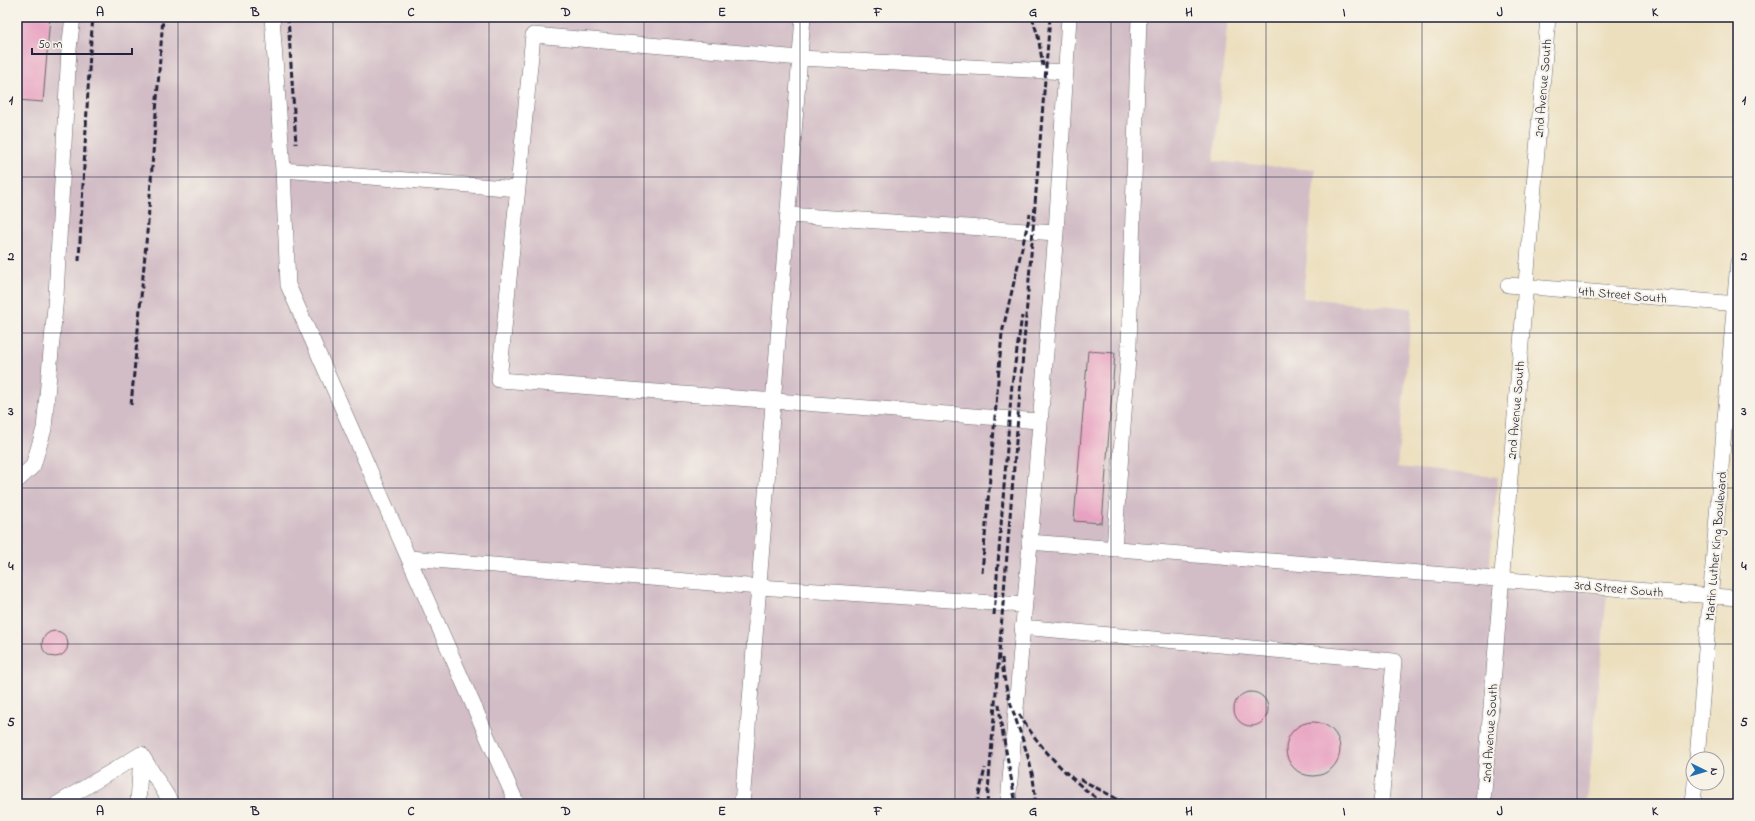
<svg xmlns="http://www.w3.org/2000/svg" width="1755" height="821" font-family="'Indie Flower',sans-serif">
  <rect width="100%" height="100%" fill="#f7f3e8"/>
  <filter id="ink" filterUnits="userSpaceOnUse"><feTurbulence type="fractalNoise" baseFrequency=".025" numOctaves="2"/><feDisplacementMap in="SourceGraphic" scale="8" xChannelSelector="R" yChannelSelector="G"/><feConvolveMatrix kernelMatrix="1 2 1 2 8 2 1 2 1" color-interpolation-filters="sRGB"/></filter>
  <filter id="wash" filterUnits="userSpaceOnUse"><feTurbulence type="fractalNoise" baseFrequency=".012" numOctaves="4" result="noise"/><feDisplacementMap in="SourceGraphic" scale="16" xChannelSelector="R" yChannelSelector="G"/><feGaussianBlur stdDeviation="0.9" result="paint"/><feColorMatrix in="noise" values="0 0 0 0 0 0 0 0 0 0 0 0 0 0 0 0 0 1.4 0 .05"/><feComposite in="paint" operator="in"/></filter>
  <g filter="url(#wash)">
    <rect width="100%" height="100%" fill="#ecdfbe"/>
    <path fill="#d2bdc6" d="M 17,17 L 1228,17 L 1214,161 L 1315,170 L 1303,298 L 1412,308 L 1397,467 L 1498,477 L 1488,582 L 1607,594 L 1587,804 L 17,804 Z"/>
    <g id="blocks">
      <path fill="#e8a2c1" d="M 17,17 L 50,17 L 43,102 L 17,100 Z
        M 1088,351 L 1115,353 L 1102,523 L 1074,521 Z
        M42 644a13 13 0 1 1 26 0a13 13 0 1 1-26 0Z
        M1234 709a17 17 0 1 1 34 0a17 17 0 1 1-34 0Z
        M1286 749a27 27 0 1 1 54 0a27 27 0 1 1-54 0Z"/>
    </g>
  </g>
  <g filter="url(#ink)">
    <use href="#blocks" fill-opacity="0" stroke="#696469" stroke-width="1"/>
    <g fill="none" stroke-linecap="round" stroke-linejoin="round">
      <defs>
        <path id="minor" d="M 272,17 L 283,170 L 288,285 L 517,804
          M 283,170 L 518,189
          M 788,215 L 1056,233
          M 1508,285 L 1738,304
          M 1039,421 L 499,380 L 533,35 L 800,58 L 1066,72
          M 17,481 L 33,466 L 44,429 L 56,296 L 69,49 L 73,17
          M 1029,542 L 1738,598
          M 1114,549 L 1129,345 L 1139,17
          M 409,558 L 759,587 L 1024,605
          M 1022,627 L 1394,661 L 1381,804
          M 141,754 L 172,804
          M 1697,759 L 1738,261
          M 57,804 L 141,754
          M 138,804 L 141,754
          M 742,804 L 803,17
          M 1008,804 L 1056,233 L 1069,17
          M 1483,804 L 1548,17
          M 1693,804 L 1695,783"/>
      </defs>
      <use href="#minor" stroke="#696469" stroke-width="16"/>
      <use href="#minor" stroke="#fff" stroke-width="15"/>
      <path stroke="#22223b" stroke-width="3" stroke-dasharray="6 3" stroke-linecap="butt" d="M 288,17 L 296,144
        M 1032,17 L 1038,36 L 1043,66
        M 79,261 L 90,52 L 93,17
        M 131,405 L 148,222 L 163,17
        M 982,573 L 1002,333 L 1030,214
        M 994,615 L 1012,384 L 1022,316
        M 1002,658 C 1004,708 1036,753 1035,804
        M 999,704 L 1001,724 L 1016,804
        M 1019,714 C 1040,749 1071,781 1105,804
        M 1080,779 L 1117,799 L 1134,804
        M 977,804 L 985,768
        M 987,804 L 1050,17"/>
    </g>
  </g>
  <path fill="none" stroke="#22223b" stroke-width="1" stroke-opacity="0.55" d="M 178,17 L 178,804M 333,17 L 333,804M 489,17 L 489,804M 644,17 L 644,804M 800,17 L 800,804M 955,17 L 955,804M 1111,17 L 1111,804M 1266,17 L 1266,804M 1422,17 L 1422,804M 1577,17 L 1577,804M 17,177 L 1738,177M 17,333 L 1738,333M 17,488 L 1738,488M 17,644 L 1738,644"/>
  <g text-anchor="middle" stroke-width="4" stroke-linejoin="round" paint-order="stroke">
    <g font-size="13" fill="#22223b" stroke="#f7f3e8">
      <text transform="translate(1542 88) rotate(-85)" y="5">2nd Avenue South</text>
      <text transform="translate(1623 294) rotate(5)" y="5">4th Street South</text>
      <text transform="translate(1515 410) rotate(-85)" y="5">2nd Avenue South</text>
      <text transform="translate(1715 546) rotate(-85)" y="5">Martin Luther King Boulevard</text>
      <text transform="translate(1619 588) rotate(5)" y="5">3rd Street South</text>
      <text transform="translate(1489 733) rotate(-86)" y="5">2nd Avenue South</text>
    </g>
  </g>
  <rect width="1755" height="821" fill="none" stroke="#f7f3e8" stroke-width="44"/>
  <g transform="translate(1705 771) rotate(95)"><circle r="19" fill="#f7f3e8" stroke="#a29fa3"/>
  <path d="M0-3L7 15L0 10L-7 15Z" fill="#1f6fb2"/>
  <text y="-6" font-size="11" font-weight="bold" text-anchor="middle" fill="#22223b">N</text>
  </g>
  <path d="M32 48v6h100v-6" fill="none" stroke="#22223b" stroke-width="2"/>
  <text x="38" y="48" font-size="12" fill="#22223b" stroke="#f7f3e8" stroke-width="3" paint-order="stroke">50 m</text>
  <rect x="22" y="22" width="1711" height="777" fill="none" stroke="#22223b" stroke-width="1.5"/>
  <g font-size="13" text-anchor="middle" font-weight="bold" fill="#22223b">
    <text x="100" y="16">A</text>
    <text x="255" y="16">B</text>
    <text x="411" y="16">C</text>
    <text x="566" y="16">D</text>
    <text x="722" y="16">E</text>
    <text x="878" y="16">F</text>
    <text x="1033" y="16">G</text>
    <text x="1189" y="16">H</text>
    <text x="1344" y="16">I</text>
    <text x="1500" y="16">J</text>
    <text x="1655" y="16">K</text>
    <text x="11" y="104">1</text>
    <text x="1744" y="104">1</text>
    <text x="11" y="260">2</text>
    <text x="1744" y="260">2</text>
    <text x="11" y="415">3</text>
    <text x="1744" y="415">3</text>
    <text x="11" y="570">4</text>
    <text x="1744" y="570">4</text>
    <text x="11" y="726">5</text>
    <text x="1744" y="726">5</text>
    <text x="100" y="815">A</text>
    <text x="255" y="815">B</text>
    <text x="411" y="815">C</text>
    <text x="566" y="815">D</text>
    <text x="722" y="815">E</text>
    <text x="878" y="815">F</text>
    <text x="1033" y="815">G</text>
    <text x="1189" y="815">H</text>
    <text x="1344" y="815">I</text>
    <text x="1500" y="815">J</text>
    <text x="1655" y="815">K</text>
  </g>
</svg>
